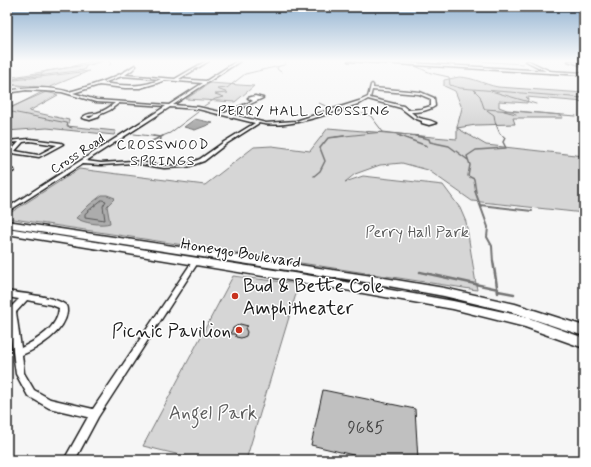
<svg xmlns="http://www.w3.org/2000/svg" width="591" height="467" font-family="Mynerve,sans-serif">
  <rect width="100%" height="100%" fill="#f6f6f6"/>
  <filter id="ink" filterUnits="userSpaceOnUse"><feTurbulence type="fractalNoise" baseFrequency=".025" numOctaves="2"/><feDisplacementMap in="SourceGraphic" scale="8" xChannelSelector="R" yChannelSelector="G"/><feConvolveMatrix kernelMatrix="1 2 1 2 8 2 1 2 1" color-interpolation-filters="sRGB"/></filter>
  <g filter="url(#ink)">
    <path fill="#d6d6d6" stroke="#797979" d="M 89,61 L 103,61 L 86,66 L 84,70 L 7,80 L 7,78 L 71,67 Z
      M 89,71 L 48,88 L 7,85 L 7,81 Z
      M 459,77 C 476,78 482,84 498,87 L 584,93 L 584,102 L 526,97 L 528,99 L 527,103 L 499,101 L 499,107 L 507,110 L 561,115 L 563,118 L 513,118 L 515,124 L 476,125 L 457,128 L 486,145 L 584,156 L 584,213 L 472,201 L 428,170 L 402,163 L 380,165 L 355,174 L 345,182 L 363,176 L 443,185 L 460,208 L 466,222 L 477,290 L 7,218 L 7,215 L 79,169 L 205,185 L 254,147 L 272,146 L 310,151 L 328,128 L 457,139 L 457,127 L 462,108 L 455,91 L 444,86 L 444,80 Z
      M 210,83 L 254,86 L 235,102 L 186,99 Z
      M 46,92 L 58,95 L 29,111 L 69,120 L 67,126 L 116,131 L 114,135 L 47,128 L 7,131 L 7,109 Z
      M 233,276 L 299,284 L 246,460 L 201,460 L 143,446 Z"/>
    <path fill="#acacac" stroke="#727272" d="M 195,119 L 213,123 L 195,130 L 184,127 Z
      M 102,195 L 107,195 L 115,198 L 107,206 L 110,223 C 102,226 83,223 76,218 L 89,205 Z"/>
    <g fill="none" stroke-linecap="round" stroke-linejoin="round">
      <path stroke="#565656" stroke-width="1" d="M 102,200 L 106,201 L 103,206 L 105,220 L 85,217 L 85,214 Z"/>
      <path stroke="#727272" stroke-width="1" d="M 107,61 L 111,62 L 110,65
        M 384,61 L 389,64 L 413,66
        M 477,61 L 523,64
        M 415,66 L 431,73 L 449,77 L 450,85 L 460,88 L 584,98
        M 278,67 L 277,69 L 281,72
        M 262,70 L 284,65 L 287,61
        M 7,82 L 19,77 L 41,74 L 46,71 L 93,64 L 99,61
        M 7,84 L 52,88
        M 474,90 L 480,96 L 484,108 L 494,115 L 495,121
        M 491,91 L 536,104
        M 319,103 L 328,107
        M 204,106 L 215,99 L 224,97 L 215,94 L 228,93 L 217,89 L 227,88 L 245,74 L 262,70
        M 486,109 L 576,116
        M 7,110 L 44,91
        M 7,111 L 67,123 L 69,127 L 72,128
        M 337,111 L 370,115 L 383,132
        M 504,111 L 516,114
        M 495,122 L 500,134 L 504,137
        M 134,134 L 160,137
        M 397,135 L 403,137
        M 160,137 L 170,133 L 198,112
        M 335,137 L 383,132 L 425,137"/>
      <path stroke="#727272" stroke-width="1.5" d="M 153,136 L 160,137
        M 400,136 L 427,146
        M 415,136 L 429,139 L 430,142 L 449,146 L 468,160
        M 161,138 L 160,142 L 164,144
        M 152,141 L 163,136
        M 314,176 L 320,171 L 325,161 L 320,148 L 328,138 L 344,136
        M 476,192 L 474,179 L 468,176 L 470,165 L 467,156 L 476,150 L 506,148 L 503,142 L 505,138 L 503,136"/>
      <path stroke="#727272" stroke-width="2" d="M 475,191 L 488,227 L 487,237 L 492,246 L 493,262
        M 480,205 L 532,211"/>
      <path stroke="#727272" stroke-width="2.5" d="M 493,261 L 498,293
        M 420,272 L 498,289
        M 498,291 L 514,294"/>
    </g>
    <path fill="#c0c0c0" stroke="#1c1c1c" d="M 240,324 L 248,326 L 245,328 L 247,332 L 246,336 L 241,338 L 236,337 L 235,334 L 230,334 L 233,328 Z
      M 323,390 L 415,409 L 418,460 L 374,460 L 311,445 Z"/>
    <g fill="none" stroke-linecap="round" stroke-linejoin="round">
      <defs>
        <path id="street" d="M 206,61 L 209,61 L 179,79 L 206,81 L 237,61 L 240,61 L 173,105 L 198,107 L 225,113 L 253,101 L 248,98 L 255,96 L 263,98 L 229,114 L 266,123 L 296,121 L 359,101 L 368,97 L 371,85 L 372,84 L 373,85 L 373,88 L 420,92 L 434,98 L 435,106 C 428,111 419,112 411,112 C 414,115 418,118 423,119 C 429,120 430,120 436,123 L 429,125 L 422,123 L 422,121 L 414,118 L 401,108 L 368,99 L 361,103 C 332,112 289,130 259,123 L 226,144 L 204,161 L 187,167 L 164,168 L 133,163 L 101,165 L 82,164 L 7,212 L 7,208 L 166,106 L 119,103 L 110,110 L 99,115 L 99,117 L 90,120 L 82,118 C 87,113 91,114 97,113 C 104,111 110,107 115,103 L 96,102 L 62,92 L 26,90 L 7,93 L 7,91 C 27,88 50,86 69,92 C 93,85 116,79 135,65 L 136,66 L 132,70 L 125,75 L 175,79 ZM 122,76 L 161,79 C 142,88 123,86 103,83 ZM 165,80 L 203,83 L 169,105 L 96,100 L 73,93 L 99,85 L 125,88 L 140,88 L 157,83 ZM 372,90 L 419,94 L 431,99 L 431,106 L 421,109 L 408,110 L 403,106 L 370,98 ZM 170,107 L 198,109 L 255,123 L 224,142 L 200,159 L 186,165 L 164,166 L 133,161 L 101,163 L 86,161 ZM 95,115 L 90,118 L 87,117 L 88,116 Z
          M 526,61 L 529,61 L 552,72 L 550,73 Z
          M 568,61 L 572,61 L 584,64 L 584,66 Z
          M 30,139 L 61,143 L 63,144 L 39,157 L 12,153 L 10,152 L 19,142 L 7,143 L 7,141 ZM 30,141 L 57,145 L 38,155 L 15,151 L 23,142 Z
          M 7,169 L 14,170 L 14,171 L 7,175 Z
          M 194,259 L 198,259 L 199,261 L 98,417 L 75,460 L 64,460 L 88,417 L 49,408 L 28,396 L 16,374 L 8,315 L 9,309 L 19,299 L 7,297 L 7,291 C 22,294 52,296 64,304 C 67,306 67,308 67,312 C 65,332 38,348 22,355 L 24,373 L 34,390 L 50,399 L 93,409 ZM 27,300 L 52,305 L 59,308 C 58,328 37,340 21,348 L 16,312 Z"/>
        <path id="secondary" d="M 348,61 L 373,61 L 584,73 L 584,75 Z
          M 7,221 L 372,276 L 444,288 L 515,304 L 584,326 L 584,336 L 515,313 L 444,296 L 372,283 L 7,227 Z
          M 7,228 L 306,275 L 453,301 L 526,317 L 584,338 L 584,348 L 525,327 L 453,309 L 306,283 L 7,234 Z"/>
      </defs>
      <use href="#street" stroke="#1c1c1c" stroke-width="3"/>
      <use href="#secondary" stroke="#1c1c1c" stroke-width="3"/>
      <use href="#street" fill="#fff" fill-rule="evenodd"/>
      <use href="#secondary" fill="#fff" fill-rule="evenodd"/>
    </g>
  </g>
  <linearGradient id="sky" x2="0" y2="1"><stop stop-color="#90b1d0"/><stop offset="0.48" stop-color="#fbfbfb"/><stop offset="1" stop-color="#fbfbfb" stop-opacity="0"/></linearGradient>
  <rect width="591" height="127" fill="url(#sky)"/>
  <g fill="#c8321e" stroke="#fff" stroke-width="1.5">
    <circle cx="235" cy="296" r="4"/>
    <circle cx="239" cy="330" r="4"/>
  </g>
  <g text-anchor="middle" stroke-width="3" stroke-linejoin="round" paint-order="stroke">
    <g font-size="13" fill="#1c1c1c" stroke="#fff">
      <text transform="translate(77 153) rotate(-33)" y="5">Cross Road</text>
    </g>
    <g font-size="14" letter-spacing="1" fill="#1c1c1c" stroke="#fff">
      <text x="304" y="115">PERRY HALL CROSSING</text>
      <text x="163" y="149">CROSSWOOD<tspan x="163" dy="16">SPRINGS</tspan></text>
    </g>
    <g font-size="16" fill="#5d5d5d" stroke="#fff">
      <text x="417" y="237">Perry Hall Park</text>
    </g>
    <g font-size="16" fill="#1c1c1c" stroke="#fff">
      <text transform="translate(241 252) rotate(9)" y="6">Honeygo Boulevard</text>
    </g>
    <g font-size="17" fill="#454545">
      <text x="366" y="433">9685</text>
    </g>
    <g font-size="19" fill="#1c1c1c" stroke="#fff" text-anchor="start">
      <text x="243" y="292">Bud &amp; Bette Cole<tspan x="243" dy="22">Amphitheater</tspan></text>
      <text x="231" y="337" text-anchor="end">Picnic Pavilion</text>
    </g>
    <g font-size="19" fill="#5d5d5d" stroke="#fff">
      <text x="213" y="419">Angel Park</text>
    </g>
  </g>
  <rect width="591" height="467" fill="none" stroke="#fff" stroke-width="24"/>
  <rect x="12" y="12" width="567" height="443" fill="none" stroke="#1c1c1c" stroke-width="1.5" filter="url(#ink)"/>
</svg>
